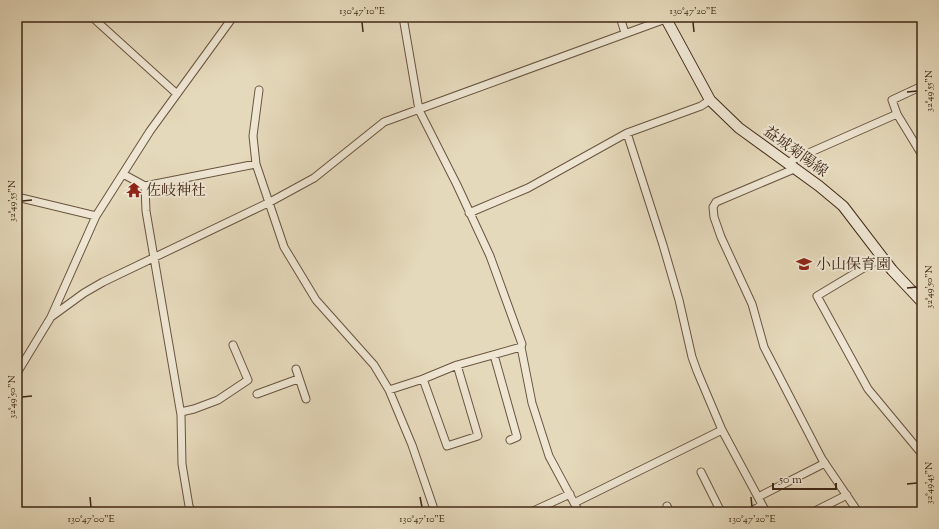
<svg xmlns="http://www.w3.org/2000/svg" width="939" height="529" font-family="'Sorts Mill Goudy','Noto Serif JP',serif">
  <rect width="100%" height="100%" fill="#e5d9bb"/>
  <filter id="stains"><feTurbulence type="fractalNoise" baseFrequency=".005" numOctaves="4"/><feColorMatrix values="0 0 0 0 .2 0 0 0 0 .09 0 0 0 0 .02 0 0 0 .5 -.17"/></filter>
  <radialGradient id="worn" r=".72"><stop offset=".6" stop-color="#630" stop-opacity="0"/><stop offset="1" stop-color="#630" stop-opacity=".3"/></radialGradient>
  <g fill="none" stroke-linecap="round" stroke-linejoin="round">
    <defs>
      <path id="minor" d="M 92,17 L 177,94
        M 403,17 L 419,110 L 457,185 L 490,256 L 522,344 L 521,347 L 532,403 L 549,456 L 579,512
        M 620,17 L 625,33
        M 922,86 L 892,100 L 897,114 L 922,155
        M 627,133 L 663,245 L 679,300 L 692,357 L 697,371 L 722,430 L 766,512
        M 786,163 L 897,114
        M 256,164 L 253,136 L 259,90
        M 794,169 L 716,202 L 713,207 L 714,217 L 721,237 L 752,304 L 764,347 L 822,459 L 858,512
        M 123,174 L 145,186 L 256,164 L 284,247 L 316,300 L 374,365 L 389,390 L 412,445 L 435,512
        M 145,186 L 146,211 L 181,415 L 182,464 L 189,506 L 192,512
        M 17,197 L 96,216
        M 469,213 L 528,188 L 627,133 L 701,106 L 710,100
        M 882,257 L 817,296 L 868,389 L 922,454
        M 51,317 L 84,293 L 103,282 L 270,202 L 314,178 L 384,122 L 671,17
        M 494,355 L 517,437 L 510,440
        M 296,369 L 306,399
        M 17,373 L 51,317 L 96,216 L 150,131 L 233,17
        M 423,379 L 447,446 L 478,436 L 457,365
        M 389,390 L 423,379 L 457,365 L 521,347
        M 257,394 L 298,379
        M 181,412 L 194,409 L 218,400 L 248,380 L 233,345
        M 701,472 L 721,512
        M 758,497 L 825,463
        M 574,503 L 722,430
        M 667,506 L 670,512
        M 531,512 L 570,494
        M 750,512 L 762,505
        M 813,512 L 847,495"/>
      <path id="secondary" d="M 665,17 L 710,100 L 739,128 L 819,186 L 843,206 L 892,270 L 922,302"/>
    </defs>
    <use href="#minor" stroke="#69543f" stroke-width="9"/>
    <use href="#secondary" stroke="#402716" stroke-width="12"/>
    <use href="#minor" stroke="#eee6d3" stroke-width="7"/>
    <use href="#secondary" stroke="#eee6d3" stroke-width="10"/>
  </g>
  <path fill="none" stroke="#402716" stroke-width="1.5" d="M 362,22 L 363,32M 693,22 L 694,32M 907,92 L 917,91M 22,201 L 32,200M 907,288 L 917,287M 22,397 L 32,396M 907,484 L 917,483M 90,497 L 91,507M 420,497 L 422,507M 751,497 L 752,507"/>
  <defs>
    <symbol id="temple-bare" viewBox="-9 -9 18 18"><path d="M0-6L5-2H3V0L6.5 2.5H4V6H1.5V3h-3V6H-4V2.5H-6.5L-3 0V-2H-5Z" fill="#8f2418" stroke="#eee6d3" stroke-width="2.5" paint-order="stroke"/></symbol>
    <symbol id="school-bare" viewBox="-9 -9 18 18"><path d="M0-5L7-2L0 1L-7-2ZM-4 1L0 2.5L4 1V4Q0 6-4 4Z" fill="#8f2418" stroke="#eee6d3" stroke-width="2.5" paint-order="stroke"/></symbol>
  </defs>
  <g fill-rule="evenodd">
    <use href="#temple-bare" x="123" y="179" width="22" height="22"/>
    <use href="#school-bare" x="793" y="253" width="22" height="22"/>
  </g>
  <g text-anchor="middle" stroke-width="4" stroke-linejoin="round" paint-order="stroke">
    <g font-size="15" fill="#402716" stroke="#eee6d3">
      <text transform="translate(796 151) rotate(36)" y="5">益城菊陽線</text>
    </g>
    <g font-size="15" fill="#402716" stroke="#eee6d3" text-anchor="start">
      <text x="146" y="195">佐岐神社</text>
      <text x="816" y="269">小山保育園</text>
    </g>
  </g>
  <rect width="939" height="529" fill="none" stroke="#e5d9bb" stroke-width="44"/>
  <path d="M773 483v6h63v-6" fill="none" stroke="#402716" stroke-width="2"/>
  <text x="779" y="483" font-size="12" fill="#402716" stroke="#eee6d3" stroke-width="3" paint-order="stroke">50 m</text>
  <rect x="22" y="22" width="895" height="485" fill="none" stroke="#402716" stroke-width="1.5"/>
  <g font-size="10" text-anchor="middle" fill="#402716">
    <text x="362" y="14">130°47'10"E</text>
    <text x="693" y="14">130°47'20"E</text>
    <text transform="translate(928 91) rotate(-90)" y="4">32°49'55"N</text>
    <text transform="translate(11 201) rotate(-90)" y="4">32°49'55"N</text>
    <text transform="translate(928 287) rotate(-90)" y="4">32°49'50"N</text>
    <text transform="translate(11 397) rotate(-90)" y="4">32°49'50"N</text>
    <text transform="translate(928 483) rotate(-90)" y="4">32°49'45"N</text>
    <text x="91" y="522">130°47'00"E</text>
    <text x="422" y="522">130°47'10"E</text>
    <text x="752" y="522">130°47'20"E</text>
  </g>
  <rect width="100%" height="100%" filter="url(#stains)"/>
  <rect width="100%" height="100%" fill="url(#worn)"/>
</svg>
